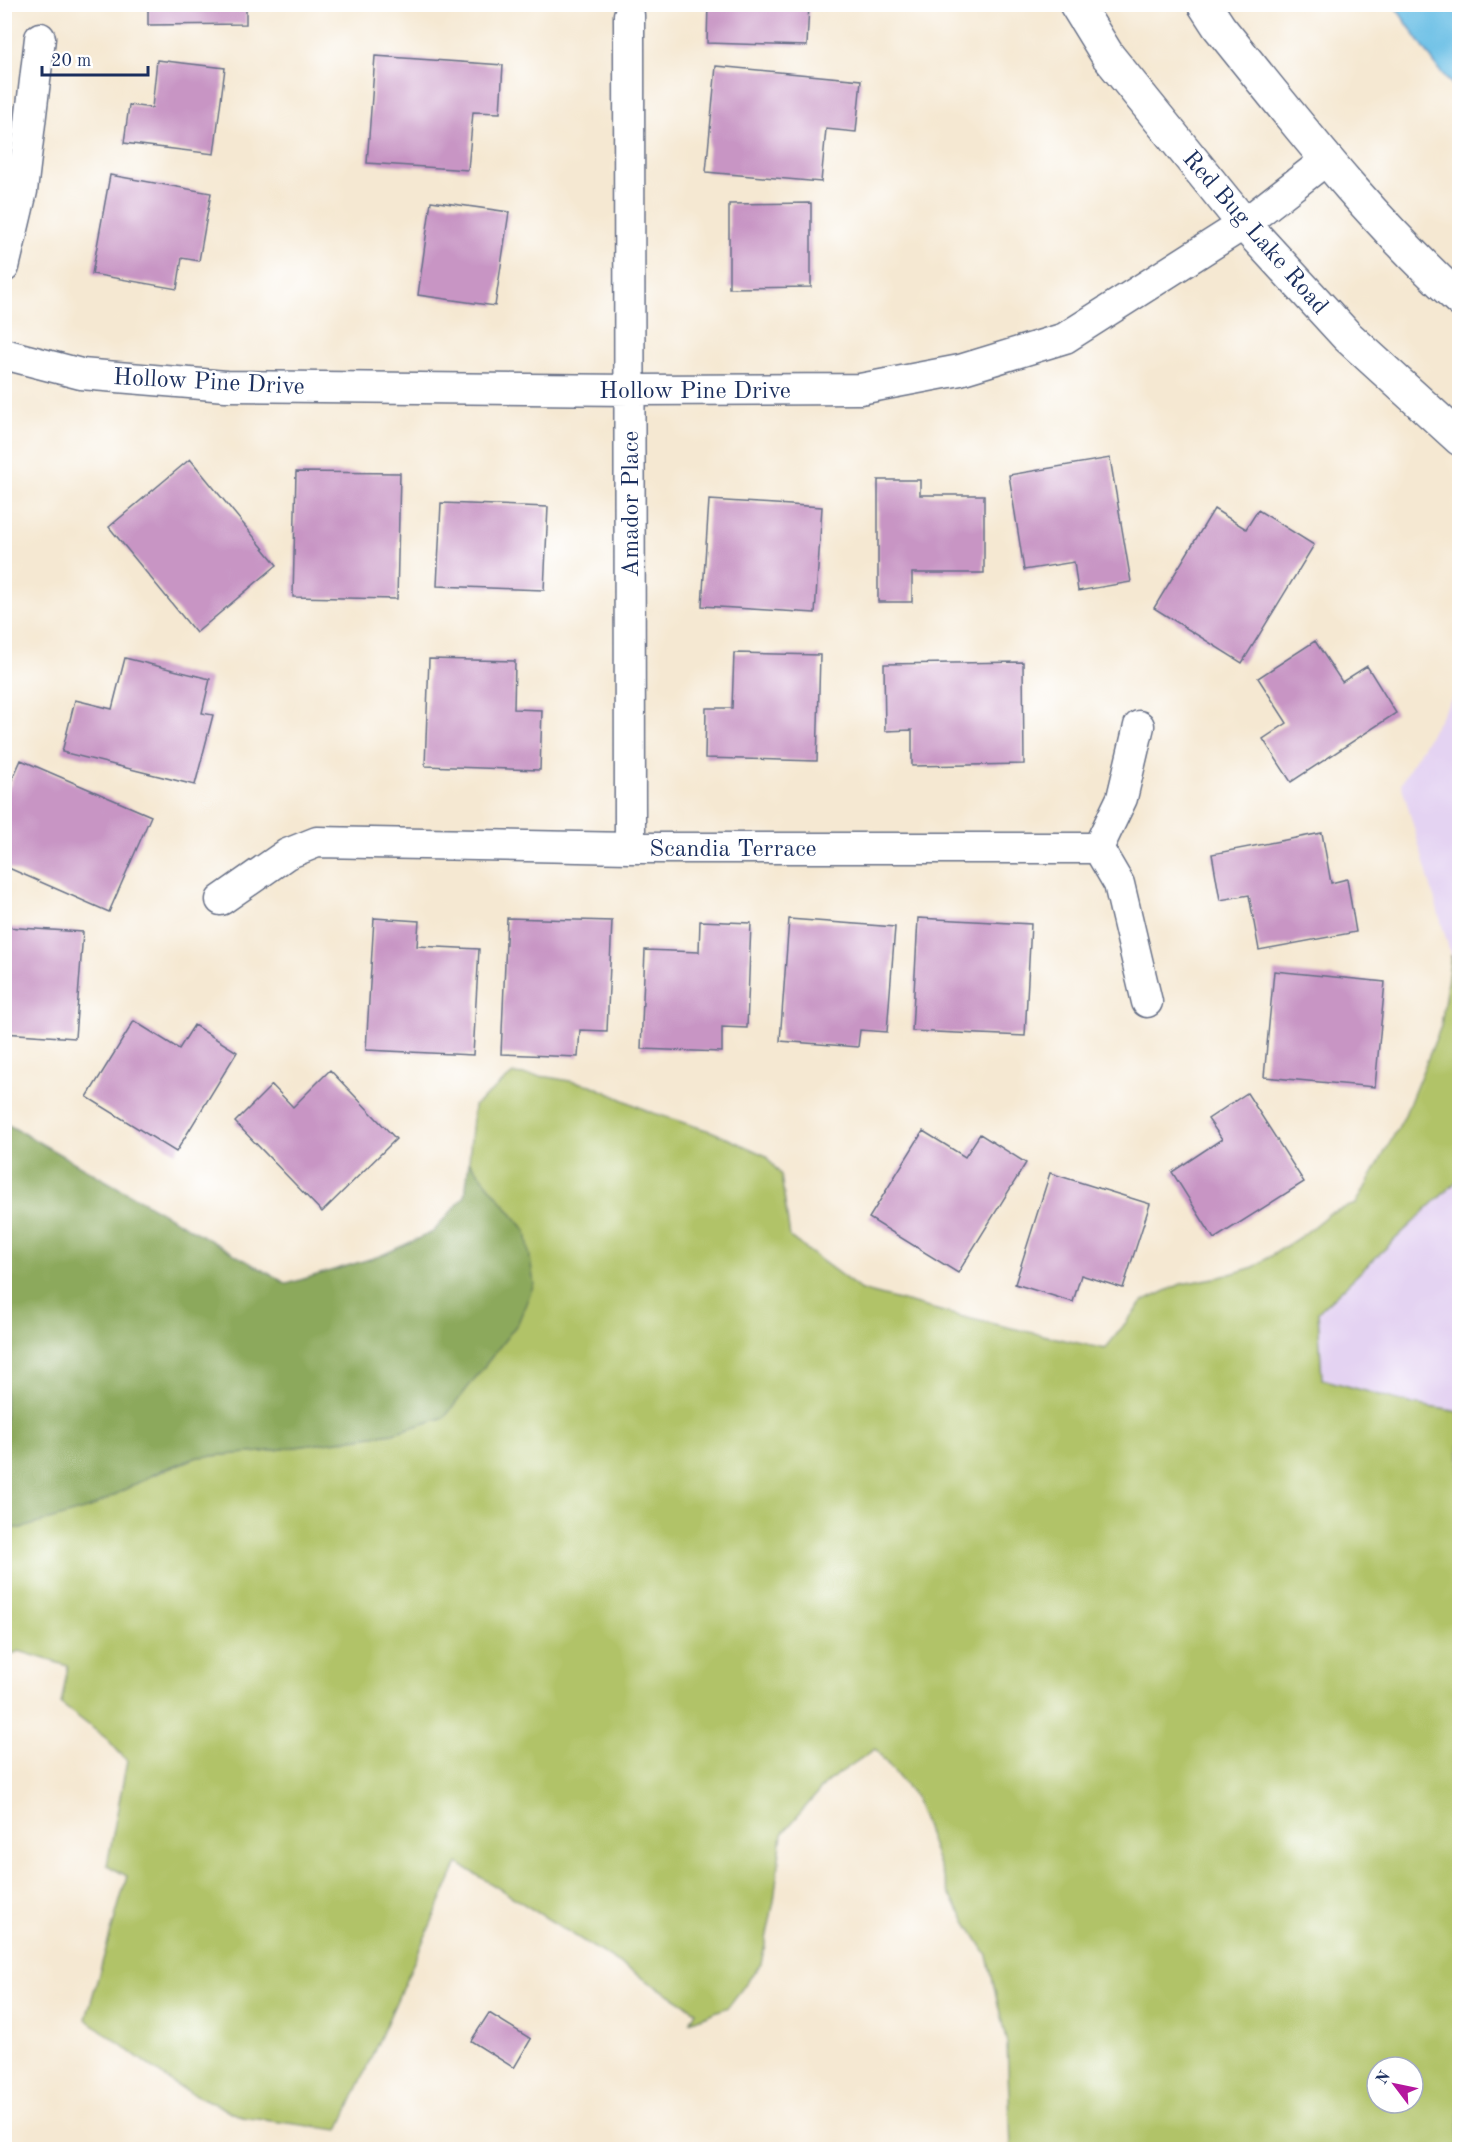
<svg xmlns="http://www.w3.org/2000/svg" width="1464" height="2154" font-family="'Old Standard TT',serif">
  <rect width="100%" height="100%" fill="#fff"/>
  <filter id="ink" filterUnits="userSpaceOnUse"><feTurbulence type="fractalNoise" baseFrequency=".0167" numOctaves="2"/><feDisplacementMap in="SourceGraphic" scale="12" xChannelSelector="R" yChannelSelector="G"/><feConvolveMatrix kernelMatrix="1 2 1 2 8 2 1 2 1" color-interpolation-filters="sRGB"/></filter>
  <filter id="wash" filterUnits="userSpaceOnUse"><feTurbulence type="fractalNoise" baseFrequency=".008" numOctaves="4" result="noise"/><feDisplacementMap in="SourceGraphic" scale="24" xChannelSelector="R" yChannelSelector="G"/><feGaussianBlur stdDeviation="1.35" result="paint"/><feColorMatrix in="noise" values="0 0 0 0 0 0 0 0 0 0 0 0 0 0 0 0 0 1.4 0 .05"/><feComposite in="paint" operator="in"/></filter>
  <g filter="url(#wash)">
    <rect width="100%" height="100%" fill="#f5e8d2"/>
    <path fill="#e4d3f2" d="M 1459,686 L 1459,984 L 1401,783 Z
      M 1459,1179 L 1459,1412 L 1412,1404 L 1322,1379 L 1318,1312 Z"/>
    <path fill="#b1c367" stroke="#667962" stroke-width="1.5" fill-rule="evenodd" d="M 1451,955 L 1460,984 L 1459,1179 L 1318,1312 L 1322,1379 L 1412,1404 L 1459,1412 L 1459,2149 L 1011,2149 L 1007,2044 L 987,1955 L 949,1894 L 915,1797 L 875,1749 L 828,1781 L 782,1834 L 774,1901 L 761,1964 L 728,2007 L 690,2022 L 696,2011 L 458,1863 L 339,2130 L 242,2117 L 177,2086 L 86,2019 L 127,1876 L 107,1865 L 127,1761 L 107,1739 L 61,1704 L 68,1666 L 19,1651 L 5,1657 L 5,1528 L 22,1528 L 198,1457 L 261,1452 L 393,1433 L 445,1417 L 526,1231 L 469,1161 L 474,1106 L 513,1074 L 548,1077 L 591,1085 L 650,1112 L 713,1132 L 765,1155 L 781,1175 L 790,1237 L 861,1290 L 967,1318 L 1105,1349 L 1142,1302 L 1181,1284 L 1220,1277 L 1254,1267 L 1303,1235 L 1330,1213 L 1356,1204 L 1404,1117 L 1441,1026 ZM 1377,2067 L 1413,2067 L 1413,2103 L 1377,2103 Z"/>
    <path fill="#8ca95c" stroke="#546c5d" stroke-width="1.5" d="M 5,1123 L 287,1284 L 380,1256 L 433,1232 L 465,1196 L 469,1161 L 526,1231 L 534,1284 L 518,1323 L 445,1417 L 393,1433 L 261,1452 L 198,1457 L 162,1470 L 90,1508 L 22,1528 L 5,1528 Z"/>
    <path fill="#68bee5" stroke="#4276a2" stroke-width="1.5" d="M 1394,5 L 1459,5 L 1459,92 L 1439,70 Z"/>
    <g id="blocks">
      <path fill="#c895c4" d="M 148,4 L 246,4 L 246,24 L 148,25 Z
        M 708,4 L 809,4 L 807,46 L 707,43 Z
        M 375,56 L 503,65 L 500,113 L 473,112 L 468,170 L 367,163 Z
        M 157,60 L 225,68 L 214,154 L 124,143 L 129,105 L 152,108 Z
        M 716,66 L 861,80 L 856,132 L 826,129 L 821,182 L 706,172 Z
        M 110,175 L 211,193 L 199,261 L 182,258 L 177,289 L 92,274 Z
        M 431,201 L 509,212 L 495,306 L 418,295 Z
        M 811,203 L 811,287 L 729,288 L 729,204 Z
        M 1110,458 L 1131,582 L 1078,591 L 1074,562 L 1024,570 L 1009,475 Z
        M 190,459 L 277,565 L 196,633 L 109,527 Z
        M 296,472 L 400,473 L 397,599 L 293,597 Z
        M 878,480 L 920,480 L 920,495 L 984,495 L 984,573 L 912,573 L 912,602 L 878,602 Z
        M 709,500 L 822,507 L 815,613 L 702,606 Z
        M 441,503 L 548,507 L 544,590 L 437,586 Z
        M 1214,509 L 1246,529 L 1258,510 L 1314,545 L 1242,663 L 1154,608 Z
        M 1315,641 L 1342,682 L 1367,666 L 1396,713 L 1291,782 L 1263,739 L 1287,723 L 1258,678 Z
        M 734,653 L 820,655 L 817,761 L 705,758 L 706,708 L 732,708 Z
        M 125,658 L 210,679 L 202,713 L 213,715 L 195,785 L 62,752 L 75,700 L 112,709 Z
        M 429,659 L 515,661 L 514,709 L 542,710 L 540,770 L 425,766 Z
        M 1023,662 L 1024,764 L 912,766 L 912,730 L 885,731 L 884,664 Z
        M 21,760 L 151,816 L 109,912 L 4,866 L 4,798 Z
        M 1322,833 L 1331,883 L 1347,879 L 1356,932 L 1259,950 L 1249,895 L 1220,900 L 1212,854 Z
        M 374,918 L 419,921 L 417,946 L 479,949 L 473,1055 L 366,1050 Z
        M 507,918 L 612,921 L 607,1031 L 580,1030 L 578,1057 L 501,1054 Z
        M 918,918 L 1031,924 L 1025,1036 L 912,1031 Z
        M 789,919 L 895,927 L 887,1032 L 860,1030 L 858,1047 L 780,1041 Z
        M 700,921 L 751,923 L 747,1028 L 722,1027 L 722,1052 L 641,1049 L 645,950 L 699,952 Z
        M 4,927 L 83,932 L 75,1038 L 4,1033 Z
        M 1274,971 L 1385,982 L 1375,1087 L 1264,1077 Z
        M 134,1021 L 179,1049 L 194,1025 L 237,1052 L 176,1152 L 87,1097 Z
        M 330,1070 L 396,1139 L 322,1212 L 235,1122 L 272,1085 L 293,1107 Z
        M 1247,1093 L 1304,1182 L 1214,1239 L 1172,1172 L 1222,1139 L 1208,1119 Z
        M 923,1131 L 965,1157 L 980,1134 L 1026,1163 L 958,1273 L 869,1218 Z
        M 1050,1173 L 1150,1204 L 1123,1288 L 1081,1275 L 1073,1302 L 1015,1284 Z
        M 489,2013 L 531,2039 L 514,2068 L 471,2041 Z"/>
    </g>
  </g>
  <g filter="url(#ink)">
    <use href="#blocks" fill-opacity="0" stroke="#677087" stroke-width="1.5"/>
    <g fill="none" stroke-linecap="round" stroke-linejoin="round">
      <defs>
        <path id="street" d="M 629,15 L 630,848
          M 4,267 L 22,191 L 40,38
          M 4,354 L 81,374 L 226,386 L 630,390 L 860,389 L 960,370 L 1065,338 L 1244,224 L 1326,160
          M 1098,848 L 1122,798 L 1139,726
          M 221,900 L 287,854 L 317,842 L 630,848 L 1098,848 L 1119,884 L 1147,1002"/>
        <path id="primary" d="M 1076,4 L 1108,56 L 1244,224 L 1347,336 L 1460,439
          M 1204,4 L 1219,27 C 1295,121 1370,219 1460,300"/>
      </defs>
      <use href="#street" stroke="#677087" stroke-width="33"/>
      <use href="#primary" stroke="#677087" stroke-width="36"/>
      <use href="#street" stroke="#fff" stroke-width="30"/>
      <use href="#primary" stroke="#fff" stroke-width="33"/>
    </g>
  </g>
  <g text-anchor="middle" stroke-width="5" stroke-linejoin="round" paint-order="stroke">
    <g font-size="24" fill="#1b2f5e" stroke="#fff">
      <text transform="translate(1256 232) rotate(49)" y="8">Red Bug Lake Road</text>
      <text transform="translate(209 381) rotate(3)" y="8">Hollow Pine Drive</text>
      <text x="695" y="398">Hollow Pine Drive</text>
      <text transform="translate(630 504) rotate(-90)" y="8">Amador Place</text>
      <text x="733" y="856">Scandia Terrace</text>
    </g>
  </g>
  <rect width="1464" height="2154" fill="none" stroke="#fff" stroke-width="24"/>
  <g transform="translate(1395 2085) rotate(302)"><circle r="28" fill="#ffffff" stroke="#a4acbf" stroke-width="1.5"/>
  <path d="M0-4.5L10 22L0 15L-10 22Z" fill="#b5179e"/>
  <text y="-9" font-size="16" font-weight="bold" text-anchor="middle" fill="#1b2f5e">N</text>
  </g>
  <path d="M42 66v9h106v-9" fill="none" stroke="#1b2f5e" stroke-width="3"/>
  <text x="51" y="66" font-size="18" fill="#1b2f5e" stroke="#ffffff" stroke-width="4.5" paint-order="stroke">20 m</text>
</svg>
